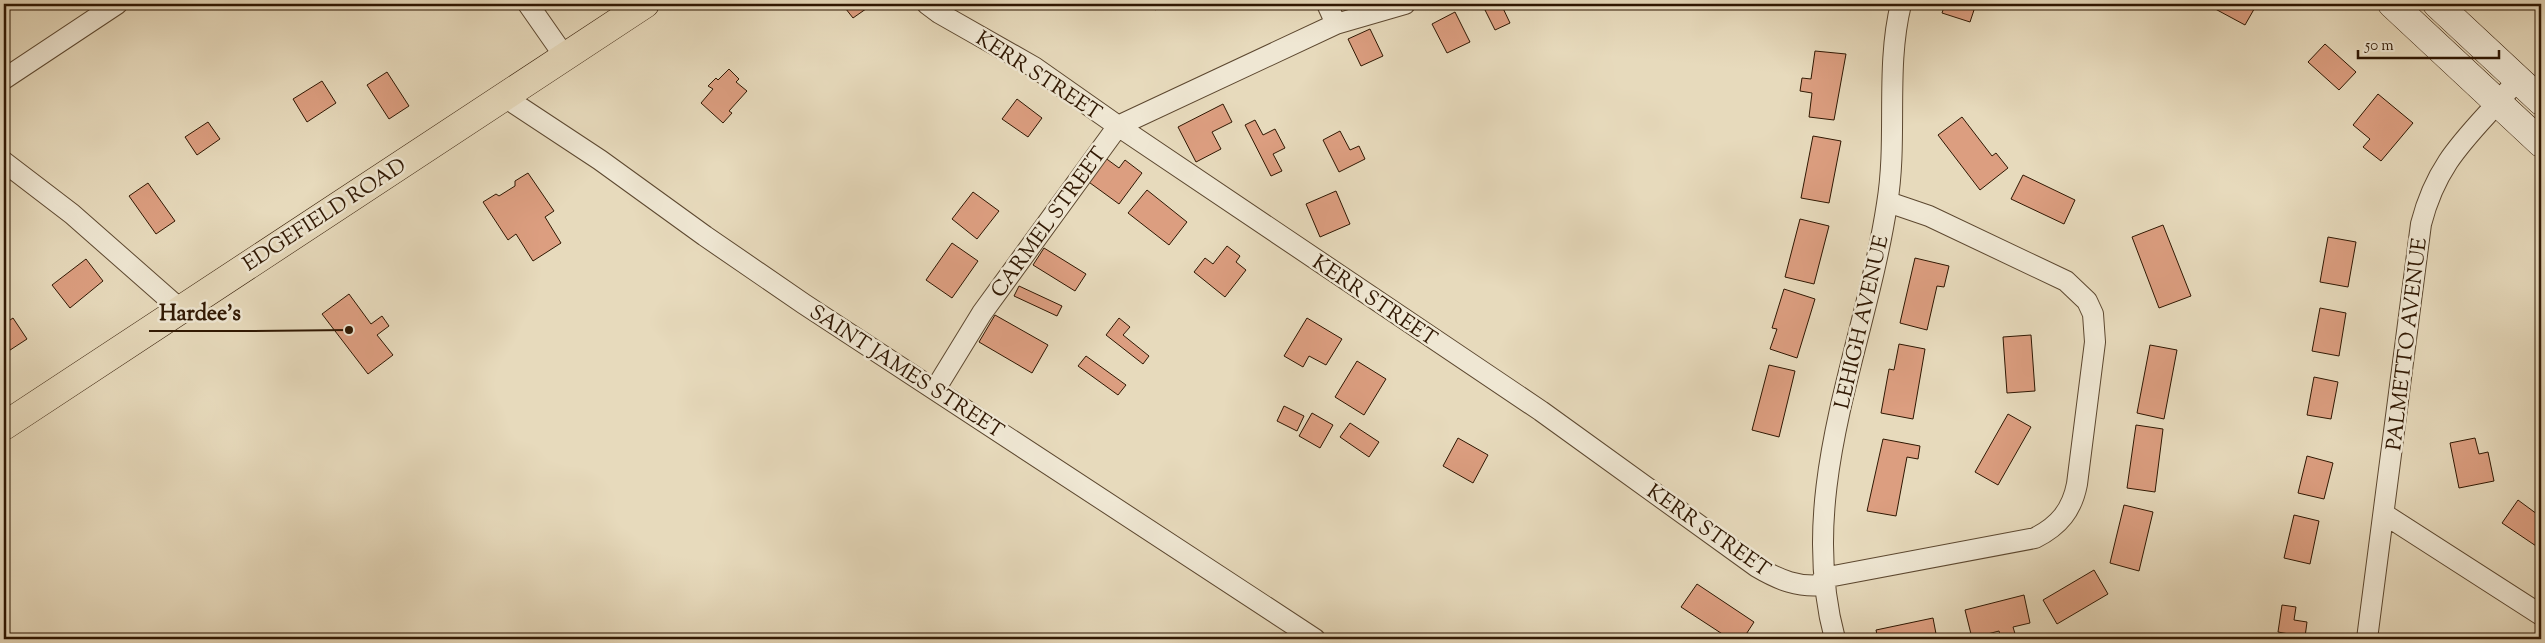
<svg xmlns="http://www.w3.org/2000/svg" width="2545" height="643" font-family="'Sorts Mill Goudy',serif">
  <rect width="100%" height="100%" fill="#e7dabc"/>
  <filter id="stains"><feTurbulence type="fractalNoise" baseFrequency=".004" numOctaves="4"/><feColorMatrix values="0 0 0 0 .2 0 0 0 0 .09 0 0 0 0 .02 0 0 0 .5 -.17"/></filter>
  <radialGradient id="worn" r=".72"><stop offset=".6" stop-color="#630" stop-opacity="0"/><stop offset="1" stop-color="#630" stop-opacity=".3"/></radialGradient>
  <path fill="#dc9e80" stroke="#2f1702" d="M 842,4 L 873,4 L 853,18 Z
    M 1151,4 L 1164,4 L 1155,10 Z
    M 1498,4 L 1501,4 L 1510,23 L 1495,30 L 1485,10 Z
    M 1945,4 L 1976,4 L 1970,22 L 1942,13 Z
    M 2206,4 L 2257,4 L 2245,25 Z
    M 1455,12 L 1470,42 L 1447,53 L 1432,24 Z
    M 1370,29 L 1383,56 L 1361,66 L 1348,39 Z
    M 2325,44 L 2356,72 L 2339,90 L 2308,62 Z
    M 1815,51 L 1846,54 L 1834,120 L 1809,117 L 1812,93 L 1800,91 L 1802,78 L 1811,79 Z
    M 729,69 L 739,79 L 736,82 L 747,91 L 729,111 L 732,113 L 723,123 L 701,103 L 713,89 L 708,86 L 716,78 L 718,80 Z
    M 387,72 L 409,106 L 389,119 L 367,85 Z
    M 322,81 L 336,103 L 307,122 L 293,99 Z
    M 2378,94 L 2413,123 L 2381,161 L 2363,147 L 2370,139 L 2353,125 Z
    M 1017,99 L 1042,118 L 1028,137 L 1002,119 Z
    M 1223,104 L 1232,122 L 1212,132 L 1221,149 L 1196,162 L 1178,127 Z
    M 1962,117 L 1992,156 L 1996,153 L 2008,168 L 1980,190 L 1938,135 Z
    M 1255,120 L 1263,135 L 1275,129 L 1285,148 L 1273,154 L 1282,171 L 1271,176 L 1245,125 Z
    M 208,122 L 220,139 L 197,155 L 185,137 Z
    M 1340,131 L 1350,150 L 1359,146 L 1365,159 L 1339,172 L 1323,140 Z
    M 1813,136 L 1841,141 L 1829,203 L 1801,198 Z
    M 1104,157 L 1119,168 L 1125,160 L 1142,173 L 1119,204 L 1086,180 Z
    M 528,173 L 554,211 L 545,217 L 561,243 L 533,261 L 516,234 L 508,240 L 483,202 L 496,194 L 499,196 L 515,186 L 515,181 Z
    M 2023,175 L 2075,200 L 2064,224 L 2011,199 Z
    M 148,183 L 175,221 L 156,234 L 129,196 Z
    M 1147,190 L 1187,222 L 1169,245 L 1128,213 Z
    M 1336,191 L 1350,224 L 1320,237 L 1306,204 Z
    M 973,192 L 999,211 L 977,239 L 952,219 Z
    M 1800,219 L 1829,226 L 1814,284 L 1785,277 Z
    M 2163,225 L 2191,296 L 2159,308 L 2132,237 Z
    M 2328,237 L 2356,242 L 2348,287 L 2320,282 Z
    M 952,243 L 978,261 L 952,298 L 926,280 Z
    M 1227,246 L 1240,256 L 1236,262 L 1246,270 L 1225,297 L 1194,272 L 1205,258 L 1213,264 Z
    M 1044,248 L 1086,274 L 1075,291 L 1033,265 Z
    M 1915,258 L 1949,266 L 1944,287 L 1937,286 L 1927,330 L 1900,323 Z
    M 86,259 L 103,281 L 70,308 L 52,285 Z
    M 1019,286 L 1062,306 L 1057,316 L 1014,296 Z
    M 1784,289 L 1815,299 L 1797,358 L 1770,349 L 1777,329 L 1772,328 Z
    M 349,294 L 371,324 L 382,316 L 389,326 L 377,335 L 393,355 L 368,374 L 322,314 Z
    M 2320,308 L 2346,313 L 2339,356 L 2312,351 Z
    M 995,315 L 1048,345 L 1032,373 L 979,342 Z
    M 13,318 L 27,339 L 4,354 L 4,324 Z
    M 1119,318 L 1130,327 L 1123,335 L 1149,356 L 1143,364 L 1106,335 Z
    M 1307,318 L 1342,339 L 1326,365 L 1309,356 L 1303,367 L 1284,356 Z
    M 2031,335 L 2035,391 L 2007,393 L 2003,337 Z
    M 1899,344 L 1925,349 L 1913,419 L 1881,413 L 1889,369 L 1894,370 Z
    M 2150,345 L 2177,350 L 2164,419 L 2137,413 Z
    M 1086,356 L 1126,385 L 1118,395 L 1078,366 Z
    M 1357,361 L 1386,379 L 1364,415 L 1335,397 Z
    M 1769,365 L 1795,371 L 1779,437 L 1752,430 Z
    M 2314,377 L 2338,382 L 2331,419 L 2307,415 Z
    M 1284,406 L 1304,416 L 1297,431 L 1277,421 Z
    M 1312,413 L 1333,425 L 1320,448 L 1299,436 Z
    M 2008,414 L 2031,427 L 1998,485 L 1975,472 Z
    M 1350,423 L 1379,442 L 1369,457 L 1340,437 Z
    M 2136,425 L 2163,429 L 2155,492 L 2127,488 Z
    M 1458,438 L 1488,455 L 1473,483 L 1443,466 Z
    M 2475,438 L 2479,454 L 2488,452 L 2494,481 L 2459,488 L 2450,443 Z
    M 1883,439 L 1920,446 L 1918,459 L 1907,457 L 1896,516 L 1867,511 Z
    M 2307,456 L 2333,463 L 2324,499 L 2298,493 Z
    M 2518,500 L 2541,517 L 2541,544 L 2539,548 L 2502,523 Z
    M 2124,505 L 2153,512 L 2139,571 L 2110,563 Z
    M 2294,515 L 2319,521 L 2310,564 L 2284,558 Z
    M 2094,570 L 2108,594 L 2057,624 L 2043,600 Z
    M 1697,584 L 1754,622 L 1743,639 L 1730,639 L 1681,607 Z
    M 2024,595 L 2030,623 L 2013,627 L 2016,637 L 2001,639 L 1999,631 L 1972,638 L 1965,610 Z
    M 2282,605 L 2296,607 L 2294,620 L 2307,622 L 2305,637 L 2278,632 Z
    M 1933,618 L 1937,639 L 1878,639 L 1876,630 Z"/>
  <g fill="none" stroke-linecap="round" stroke-linejoin="round">
    <defs>
      <path id="minor" d="M 528,4 L 565,57
        M 927,4 L 939,13 L 1034,67 L 1118,126 L 1541,411 L 1757,567 C 1779,580 1799,588 1824,585
        M 1327,4 L 1336,24
        M 4,79 L 117,4
        M 503,96 L 600,160 L 705,236 L 804,304 L 1315,639
        M 4,162 L 72,214 L 180,309
        M 936,388 L 982,313 L 1118,126 L 1336,24 L 1405,4
        M 2384,514 L 2541,615
        M 1823,578 L 2035,538 C 2059,526 2072,510 2077,484 L 2095,342 L 2093,314 L 2087,301 L 2066,281 L 1929,216 L 1888,202
        M 1835,639 C 1795,491 1865,349 1887,204 C 1898,138 1885,69 1901,4
        M 2367,639 L 2421,224 C 2439,154 2475,132 2518,79"/>
      <path id="secondary" d="M 2392,4 L 2541,143
        M 2437,4 L 2541,101"/>
      <path id="primary" d="M 4,426 L 645,4"/>
    </defs>
    <use href="#minor" stroke="#5d4830" stroke-width="22"/>
    <use href="#secondary" stroke="#2f1702" stroke-width="29"/>
    <use href="#primary" stroke="#2f1702" stroke-width="29"/>
    <use href="#minor" stroke="#efe7d3" stroke-width="20"/>
    <use href="#secondary" stroke="#efe7d3" stroke-width="28"/>
    <use href="#primary" stroke="#e7dabc" stroke-width="28"/>
  </g>
  <g text-anchor="middle" stroke-width="5" stroke-linejoin="round" paint-order="stroke">
    <g font-size="21" fill="#2f1702" stroke="#efe7d3">
      <text transform="translate(1039 75) rotate(33)" y="7">KERR STREET</text>
      <text transform="translate(324 214) rotate(-33)" y="7">EDGEFIELD ROAD</text>
      <text transform="translate(1048 222) rotate(-54)" y="7">CARMEL STREET</text>
      <text transform="translate(1375 300) rotate(34)" y="7">KERR STREET</text>
      <text transform="translate(1861 322) rotate(-77)" y="7">LEHIGH AVENUE</text>
      <text transform="translate(2406 344) rotate(-83)" y="7">PALMETTO AVENUE</text>
      <text transform="translate(907 371) rotate(33)" y="7">SAINT JAMES STREET</text>
      <text transform="translate(1709 530) rotate(35)" y="7">KERR STREET</text>
    </g>
  </g>
  <path fill="none" stroke="#2f1702" stroke-width="2" d="M349 330L251 331H149"/>
  <circle fill="#2f1702" stroke="#efe7d3" stroke-width="2" cx="349" cy="330" r="5"/>
  <g font-size="22" text-anchor="middle" font-weight="bold" fill="#2f1702" stroke="#efe7d3" stroke-width="5" stroke-linejoin="round" paint-order="stroke">
    <text x="200" y="320">Hardee's</text>
  </g>
  <rect width="2545" height="643" fill="none" stroke="#e7dabc" stroke-width="20"/>
  <rect x="5" y="5" width="2535" height="633" fill="none" stroke="#2f1702" stroke-width="2.5"/>
  <rect x="10" y="10" width="2525" height="623" fill="none" stroke="#2f1702"/>
  <path d="M2358 50v8h141v-8" fill="none" stroke="#2f1702" stroke-width="2.5"/>
  <text x="2365" y="50" font-size="15" fill="#2f1702" stroke="#efe7d3" stroke-width="4" paint-order="stroke">50 m</text>
  <rect width="100%" height="100%" filter="url(#stains)"/>
  <rect width="100%" height="100%" fill="url(#worn)"/>
</svg>
